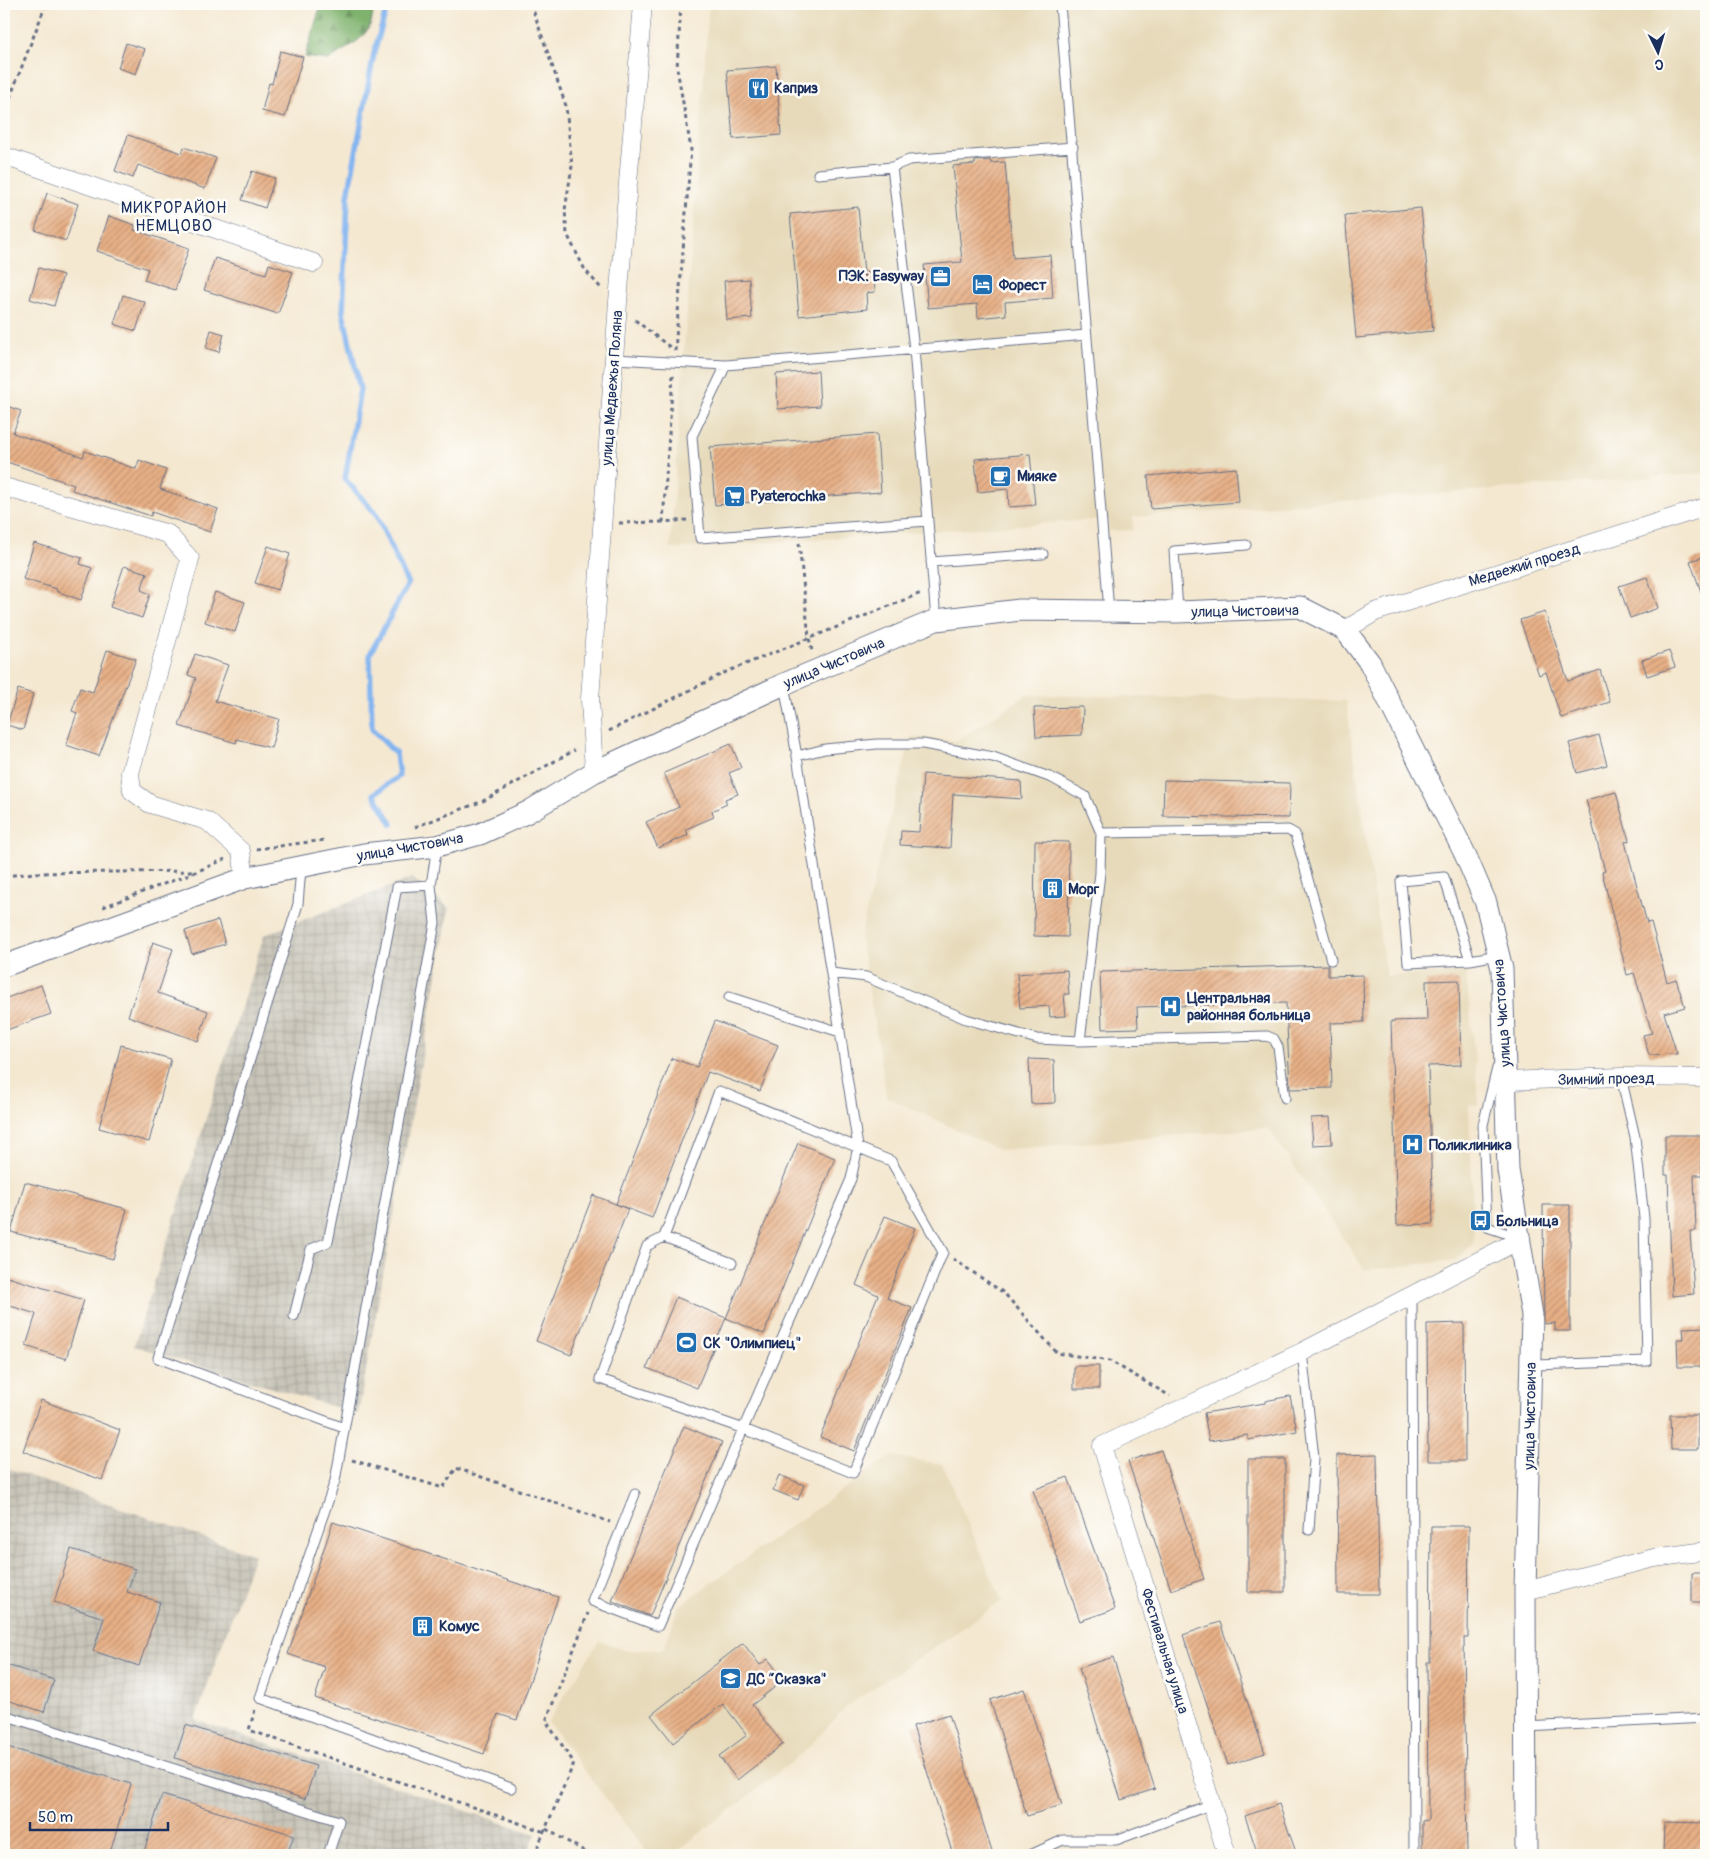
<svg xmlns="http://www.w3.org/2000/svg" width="1710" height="1859" font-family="Pangolin,sans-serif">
  <defs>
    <pattern id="industrial-grid" width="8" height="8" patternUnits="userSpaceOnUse" patternTransform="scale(1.25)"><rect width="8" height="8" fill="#c8c4b8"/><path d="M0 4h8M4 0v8" fill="none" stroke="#aba9a1"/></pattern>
    <pattern id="forest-firs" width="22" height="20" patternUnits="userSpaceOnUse" patternTransform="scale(1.25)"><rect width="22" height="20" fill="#7eb26d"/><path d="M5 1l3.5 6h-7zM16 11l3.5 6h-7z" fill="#66915d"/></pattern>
    <pattern id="building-hatch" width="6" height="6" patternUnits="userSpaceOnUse" patternTransform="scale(1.25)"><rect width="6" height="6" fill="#e8b086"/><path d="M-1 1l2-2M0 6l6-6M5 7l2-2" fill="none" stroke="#bb9071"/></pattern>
  </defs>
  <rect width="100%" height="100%" fill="#fdfcf7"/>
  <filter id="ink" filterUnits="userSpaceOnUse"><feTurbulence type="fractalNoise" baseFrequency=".02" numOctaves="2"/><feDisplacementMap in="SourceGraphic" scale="10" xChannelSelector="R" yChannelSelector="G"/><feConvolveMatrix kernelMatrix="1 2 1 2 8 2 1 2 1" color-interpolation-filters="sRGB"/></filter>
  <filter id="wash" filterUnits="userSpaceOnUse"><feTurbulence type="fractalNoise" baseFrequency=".0096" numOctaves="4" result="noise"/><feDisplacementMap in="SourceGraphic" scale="20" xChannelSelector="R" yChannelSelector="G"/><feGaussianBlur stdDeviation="1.12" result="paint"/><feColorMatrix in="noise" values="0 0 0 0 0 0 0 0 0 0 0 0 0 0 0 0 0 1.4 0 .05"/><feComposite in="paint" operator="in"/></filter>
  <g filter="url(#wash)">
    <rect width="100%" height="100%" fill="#f4e8d1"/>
    <path fill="#e7daba" d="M 709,4 L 1706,4 L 1706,473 L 1133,517 L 1133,530 L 1109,531 L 1108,519 L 670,549 Z
      M 1027,695 L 1346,701 L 1386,976 L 1466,972 L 1479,1104 L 1469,1105 L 1474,1242 L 1457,1260 L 1365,1270 L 1268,1128 L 1000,1150 L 887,1097 L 860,936 L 911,737 L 956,741 Z
      M 890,1456 L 942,1464 L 1002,1601 L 846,1707 L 802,1754 L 672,1855 L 648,1854 L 548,1722 L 599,1641 L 627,1651 L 664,1649 L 679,1606 Z"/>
    <path fill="url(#industrial-grid)" d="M 412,878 L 449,908 L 358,1414 L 134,1346 L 264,935 Z
      M 4,1467 L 254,1555 L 195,1720 L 536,1834 L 526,1855 L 4,1855 Z"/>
    <path fill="url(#forest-firs)" stroke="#4c7066" d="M 321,4 L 373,4 C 375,37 352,44 328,60 L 305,57 Z"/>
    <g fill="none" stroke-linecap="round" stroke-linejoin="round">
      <path stroke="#84b5f0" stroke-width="5.5" d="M 388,4 L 374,53 L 348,196 L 343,312 L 360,389 L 345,479 L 376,514 L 408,584 L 370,654 L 372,729 L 396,754 L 399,776 L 374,794 L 392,824"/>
    </g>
    <g id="blocks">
      <path fill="url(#building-hatch)" d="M 126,43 L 145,49 L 136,74 L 118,68 Z
        M 280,51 L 303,57 L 285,117 L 262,111 L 269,83 L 272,84 Z
        M 776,66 L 781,135 L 733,139 L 727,70 Z
        M 128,135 L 182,153 L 184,147 L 216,158 L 205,189 L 138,165 L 133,178 L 115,171 Z
        M 990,160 L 991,163 L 1005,162 L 1013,258 L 1050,255 L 1053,298 L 1005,302 L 1006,315 L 978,318 L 977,304 L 928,308 L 924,265 L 962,262 L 953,166 L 975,164 L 975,161 Z
        M 252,171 L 275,178 L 265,208 L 242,200 Z
        M 47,193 L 78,204 L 66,241 L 35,230 Z
        M 858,207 L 864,273 L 874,272 L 875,292 L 866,293 L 867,309 L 799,316 L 790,214 Z
        M 1421,208 L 1433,331 L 1356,338 L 1345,215 Z
        M 109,216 L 135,225 L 134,230 L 189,248 L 175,290 L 144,280 L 148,269 L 97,251 Z
        M 215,258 L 266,274 L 269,264 L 293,272 L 278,314 L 204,290 Z
        M 39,268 L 63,275 L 54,306 L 30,299 Z
        M 749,279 L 752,318 L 727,320 L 724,281 Z
        M 123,295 L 145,302 L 136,331 L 114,324 Z
        M 211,330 L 224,334 L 219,352 L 206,348 Z
        M 818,371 L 820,406 L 778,409 L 776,374 Z
        M 4,405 L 21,411 L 13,433 L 83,457 L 85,451 L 136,469 L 139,460 L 166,470 L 160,489 L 218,509 L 210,532 L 152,512 L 151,516 L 99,499 L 72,490 L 74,485 L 4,461 Z
        M 877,434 L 881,492 L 715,505 L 710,447 Z
        M 1030,454 L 1035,505 L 1009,507 L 1008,489 L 978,492 L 975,459 Z
        M 1236,468 L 1239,502 L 1151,509 L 1148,476 Z
        M 34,543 L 82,558 L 80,564 L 92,568 L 81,600 L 56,591 L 57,589 L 23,579 Z
        M 268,546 L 290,554 L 278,590 L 255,583 Z
        M 1706,556 L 1706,600 L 1704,600 L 1690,561 Z
        M 124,566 L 147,573 L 141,590 L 150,594 L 142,618 L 110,607 Z
        M 1647,577 L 1658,608 L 1630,618 L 1619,586 Z
        M 215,592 L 245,602 L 235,632 L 205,622 Z
        M 1545,612 L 1568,681 L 1600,670 L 1610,702 L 1561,718 L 1546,672 L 1539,675 L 1520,620 Z
        M 107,650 L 136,659 L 99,756 L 66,745 L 77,713 L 72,711 L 80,688 L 93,692 Z
        M 1669,651 L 1675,667 L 1647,676 L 1642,660 Z
        M 195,654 L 228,665 L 215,701 L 279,719 L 271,748 L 237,739 L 236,743 L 179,726 L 196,678 L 188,675 Z
        M 18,689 L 33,694 L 23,730 L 7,725 Z
        M 1083,707 L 1082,735 L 1036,737 L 1034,708 Z
        M 1599,735 L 1607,765 L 1577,773 L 1569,743 Z
        M 731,744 L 741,768 L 729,773 L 738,794 L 725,799 L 727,804 L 712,811 L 714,817 L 686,829 L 688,835 L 658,848 L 646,822 L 679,807 L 664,773 Z
        M 923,774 L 1021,781 L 1022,799 L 953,794 L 950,848 L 900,845 L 901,831 L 919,832 Z
        M 1164,780 L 1290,783 L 1289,818 L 1163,816 Z
        M 1616,792 L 1629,841 L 1625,842 L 1647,923 L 1651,922 L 1667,982 L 1676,979 L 1685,1007 L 1664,1013 L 1677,1054 L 1649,1055 L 1643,1035 L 1652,1033 L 1634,973 L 1627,975 L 1602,872 L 1605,871 L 1586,800 Z
        M 1035,841 L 1069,842 L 1068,937 L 1034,936 Z
        M 218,920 L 225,944 L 192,954 L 185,931 Z
        M 153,942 L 173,949 L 158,993 L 208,1011 L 198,1041 L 128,1016 Z
        M 1328,965 L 1328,976 L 1363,975 L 1364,1022 L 1330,1023 L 1332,1088 L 1290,1089 L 1286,1003 L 1137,1007 L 1138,1028 L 1102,1029 L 1100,972 Z
        M 1067,970 L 1069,994 L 1064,994 L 1066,1016 L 1050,1017 L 1049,1006 L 1020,1008 L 1017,974 Z
        M 1459,980 L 1461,1065 L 1428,1066 L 1433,1224 L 1397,1225 L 1391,1021 L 1427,1020 L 1426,981 Z
        M 41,985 L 51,1014 L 4,1031 L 4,999 Z
        M 715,1021 L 778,1045 L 760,1091 L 708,1072 L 652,1218 L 616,1204 L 672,1058 L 697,1067 Z
        M 121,1045 L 171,1059 L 149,1142 L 99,1128 Z
        M 1029,1059 L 1054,1060 L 1055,1103 L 1031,1104 Z
        M 1330,1117 L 1332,1144 L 1313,1145 L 1311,1118 Z
        M 1665,1135 L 1702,1135 L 1702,1175 L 1694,1175 L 1696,1231 L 1690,1231 L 1694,1294 L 1672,1296 L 1668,1175 L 1665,1175 Z
        M 798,1143 L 835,1158 L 764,1334 L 726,1318 Z
        M 25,1182 L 127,1209 L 113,1259 L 11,1232 Z
        M 593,1195 L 628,1209 L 571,1355 L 536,1341 Z
        M 1543,1205 L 1570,1205 L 1570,1331 L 1555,1331 L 1555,1323 L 1544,1324 Z
        M 885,1216 L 915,1228 L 887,1298 L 912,1308 L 854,1451 L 820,1437 L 878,1295 L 856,1285 Z
        M 4,1276 L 84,1300 L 66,1359 L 26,1346 L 36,1314 L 4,1304 Z
        M 676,1297 L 726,1318 L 697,1388 L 647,1368 Z
        M 1464,1323 L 1465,1461 L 1428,1461 L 1427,1324 Z
        M 1706,1327 L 1706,1367 L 1678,1367 L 1677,1339 L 1684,1339 L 1683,1328 Z
        M 1074,1366 L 1099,1366 L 1099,1389 L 1074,1389 Z
        M 1290,1396 L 1297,1431 L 1248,1440 L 1248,1435 L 1209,1441 L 1204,1413 L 1265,1403 L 1265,1401 Z
        M 41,1400 L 120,1430 L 102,1480 L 23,1451 Z
        M 1670,1415 L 1698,1415 L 1698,1449 L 1671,1449 Z
        M 684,1426 L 722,1442 L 650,1616 L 612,1601 Z
        M 1161,1450 L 1204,1579 L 1171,1590 L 1128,1461 Z
        M 1377,1454 L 1379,1594 L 1338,1594 L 1337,1455 Z
        M 1248,1459 L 1285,1459 L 1285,1592 L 1248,1592 Z
        M 779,1475 L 804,1485 L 798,1500 L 773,1490 Z
        M 1068,1477 L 1115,1609 L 1080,1621 L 1033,1490 Z
        M 333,1522 L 558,1597 L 517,1720 L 498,1714 L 484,1754 L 315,1698 L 325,1667 L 288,1654 Z
        M 1431,1526 L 1469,1526 L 1468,1638 L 1464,1638 L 1467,1855 L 1422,1855 L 1422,1821 L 1428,1820 L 1427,1662 L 1430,1662 Z
        M 71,1549 L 135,1569 L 127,1592 L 160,1602 L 139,1666 L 93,1651 L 104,1618 L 54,1602 Z
        M 1692,1573 L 1706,1573 L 1706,1602 L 1692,1602 Z
        M 1220,1622 L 1265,1753 L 1228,1765 L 1183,1635 Z
        M 743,1643 L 760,1665 L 768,1659 L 784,1680 L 752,1705 L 783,1744 L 737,1780 L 719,1756 L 747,1735 L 723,1704 L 673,1743 L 651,1715 Z
        M 1113,1657 L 1155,1789 L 1121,1800 L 1079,1668 Z
        M 7,1665 L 54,1680 L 44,1712 L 4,1699 L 4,1676 Z
        M 1024,1689 L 1062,1805 L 1027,1816 L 990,1700 Z
        M 949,1714 L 993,1855 L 953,1855 L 913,1726 Z
        M 186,1725 L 316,1766 L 305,1799 L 175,1758 Z
        M 4,1746 L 131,1784 L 109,1855 L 4,1855 Z
        M 162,1795 L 294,1835 L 287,1855 L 143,1855 Z
        M 1279,1804 L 1297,1855 L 1258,1855 L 1245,1816 Z
        M 1664,1822 L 1706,1823 L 1706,1855 L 1663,1855 Z"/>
    </g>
  </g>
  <g filter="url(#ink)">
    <use href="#blocks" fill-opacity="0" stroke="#677086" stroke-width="1"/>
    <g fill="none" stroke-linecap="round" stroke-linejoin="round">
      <defs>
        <path id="service" d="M 1060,4 L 1109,611
          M 892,167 L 914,349 L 936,620
          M 818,174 L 892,167 L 909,160 L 1073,147
          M 614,359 L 726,365 L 1087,335
          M 726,365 L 692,436 L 700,538 L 928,521
          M 931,562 L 1043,554
          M 1178,611 L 1174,551 L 1246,545
          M 797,756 L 825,749 L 877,744 L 923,744 L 993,757 L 1052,778 L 1085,796 L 1101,833 L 1100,873 L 1080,1041
          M 1101,833 L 1288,830 L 1295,834 L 1331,960
          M 437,846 L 431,885 L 435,923 L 335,1481 L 260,1698 L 511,1788
          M 301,868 L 298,904 L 158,1358 L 344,1428
          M 1470,960 L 1444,877 L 1401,881 L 1408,963 L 1470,960 L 1498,955
          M 831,973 L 866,977 L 966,1019 L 1037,1039 L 1080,1041 L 1267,1036 L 1274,1039 L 1278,1047 L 1285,1098
          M 729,997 L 840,1032
          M 1497,1068 L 1483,1125 L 1487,1227 L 1517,1237
          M 719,1091 L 891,1161 L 943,1252 L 853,1473 L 744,1429 L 600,1379 L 647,1246 L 664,1237 Z
          M 664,1237 L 732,1263
          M 1412,1297 L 1414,1855
          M 294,1316 L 311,1249 L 328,1242 L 397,887 L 431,885
          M 1302,1352 L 1314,1458 L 1309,1530
          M 1536,1365 L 1647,1361 L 1644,1218 L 1635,1137 L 1621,1077
          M 635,1494 L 592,1601 L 658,1626 L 851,1179 L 858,1147 L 797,756 L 784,685
          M 4,1715 L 339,1821 L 328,1855
          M 1525,1727 L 1706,1718
          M 1030,1855 L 1063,1840 L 1116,1840 L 1212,1804"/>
        <path id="minor" d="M 4,156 L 314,263
          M 4,487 L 168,534 L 190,559 L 130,773 L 132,791 L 150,804 L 207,821 L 241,851 L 245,878
          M 1345,630 L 1375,612 L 1706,507
          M 594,772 L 590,699 L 618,302 L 643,4
          M 1507,1081 L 1621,1077 L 1706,1078
          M 1525,1591 L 1654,1558 L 1706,1551
          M 1227,1855 L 1102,1446 L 1302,1352 L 1521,1239"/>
        <path id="tertiary" d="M 4,966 L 245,878 L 364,854 L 437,846 L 480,834 L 528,812 L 594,772 L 784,684 L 936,620 L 1020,610 L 1178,612 L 1300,607 L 1345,630 L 1370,663 L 1465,854 L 1486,903 L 1502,969 L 1508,1170 L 1532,1315 L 1525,1591 L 1526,1855"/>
      </defs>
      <use href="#service" stroke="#677086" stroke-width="11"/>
      <use href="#minor" stroke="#677086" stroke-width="19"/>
      <use href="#tertiary" stroke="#677086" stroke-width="23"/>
      <path stroke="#677086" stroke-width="3" stroke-dasharray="4 4" stroke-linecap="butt" d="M 531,4 L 566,106 L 572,166 L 565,210 L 567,234 L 585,270 L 601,288
        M 4,113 L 46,4
        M 635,320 L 671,348
        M 675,351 L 691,149 L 677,68 L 681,4
        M 673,375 L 663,522 L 687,520
        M 619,523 L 663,522
        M 799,543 L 809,638 L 812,651
        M 609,731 L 726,672 L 921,593
        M 415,827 L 483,801 L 575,750
        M 256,849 L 325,840
        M 4,876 L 35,873 L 194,871
        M 103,907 L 198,871 L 225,859
        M 953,1259 L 1004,1293 L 1057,1353 L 1110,1361 L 1170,1396
        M 352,1460 L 443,1488 L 456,1468 L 610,1522
        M 255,1710 L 249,1730 L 545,1832
        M 546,1829 L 591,1855
        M 534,1855 L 574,1763 L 546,1721 L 588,1613"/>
      <use href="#service" stroke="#fff" stroke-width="9"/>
      <use href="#minor" stroke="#fff" stroke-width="18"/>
      <use href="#tertiary" stroke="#fff" stroke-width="21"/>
    </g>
  </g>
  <defs>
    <symbol id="restaurant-square" viewBox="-11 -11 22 22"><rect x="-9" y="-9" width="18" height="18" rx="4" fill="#1f6fb2" stroke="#fdfcf7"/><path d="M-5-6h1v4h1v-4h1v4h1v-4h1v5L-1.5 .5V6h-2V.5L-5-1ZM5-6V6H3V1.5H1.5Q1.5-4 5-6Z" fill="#fff"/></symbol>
    <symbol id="office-square" viewBox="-11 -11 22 22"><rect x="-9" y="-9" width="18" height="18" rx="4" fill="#1f6fb2" stroke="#fdfcf7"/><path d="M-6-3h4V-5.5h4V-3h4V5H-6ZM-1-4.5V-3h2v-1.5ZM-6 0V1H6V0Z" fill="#fff"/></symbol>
    <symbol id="hotel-square" viewBox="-11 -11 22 22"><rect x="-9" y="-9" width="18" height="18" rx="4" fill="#1f6fb2" stroke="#fdfcf7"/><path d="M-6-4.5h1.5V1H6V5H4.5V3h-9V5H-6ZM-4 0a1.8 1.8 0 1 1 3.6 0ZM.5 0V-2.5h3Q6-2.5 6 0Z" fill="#fff"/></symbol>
    <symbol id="cafe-square" viewBox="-11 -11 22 22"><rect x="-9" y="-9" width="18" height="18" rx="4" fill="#1f6fb2" stroke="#fdfcf7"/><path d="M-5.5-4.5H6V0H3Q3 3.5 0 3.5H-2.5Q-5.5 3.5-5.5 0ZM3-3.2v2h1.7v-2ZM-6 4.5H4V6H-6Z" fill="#fff"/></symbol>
    <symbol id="supermarket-square" viewBox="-11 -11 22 22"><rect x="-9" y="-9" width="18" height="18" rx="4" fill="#1f6fb2" stroke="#fdfcf7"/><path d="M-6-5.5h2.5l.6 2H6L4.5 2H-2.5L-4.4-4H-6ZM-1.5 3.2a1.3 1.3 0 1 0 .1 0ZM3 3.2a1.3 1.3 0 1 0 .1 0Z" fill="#fff"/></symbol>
    <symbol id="building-square" viewBox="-11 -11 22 22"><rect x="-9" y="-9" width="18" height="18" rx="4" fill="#1f6fb2" stroke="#fdfcf7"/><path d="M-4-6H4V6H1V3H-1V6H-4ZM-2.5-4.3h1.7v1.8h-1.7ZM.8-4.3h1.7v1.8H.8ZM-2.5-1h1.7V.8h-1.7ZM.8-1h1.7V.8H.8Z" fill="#fff"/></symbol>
    <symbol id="hospital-square" viewBox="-11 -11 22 22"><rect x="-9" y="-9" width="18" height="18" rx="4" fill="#1f6fb2" stroke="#fdfcf7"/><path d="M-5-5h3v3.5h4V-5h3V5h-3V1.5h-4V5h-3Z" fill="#fff"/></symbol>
    <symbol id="bus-square" viewBox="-11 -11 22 22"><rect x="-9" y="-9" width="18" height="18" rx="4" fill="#1f6fb2" stroke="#fdfcf7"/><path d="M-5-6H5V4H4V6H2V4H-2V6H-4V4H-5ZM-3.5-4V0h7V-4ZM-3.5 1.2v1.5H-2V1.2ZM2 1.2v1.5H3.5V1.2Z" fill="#fff"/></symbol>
    <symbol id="stadium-square" viewBox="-11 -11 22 22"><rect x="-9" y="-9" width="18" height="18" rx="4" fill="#1f6fb2" stroke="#fdfcf7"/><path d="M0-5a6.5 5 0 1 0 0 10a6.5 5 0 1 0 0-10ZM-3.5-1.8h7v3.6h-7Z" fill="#fff"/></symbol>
    <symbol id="school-square" viewBox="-11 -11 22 22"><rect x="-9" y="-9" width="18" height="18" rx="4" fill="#1f6fb2" stroke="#fdfcf7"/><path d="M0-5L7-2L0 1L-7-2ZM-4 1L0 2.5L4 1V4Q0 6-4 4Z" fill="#fff"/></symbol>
  </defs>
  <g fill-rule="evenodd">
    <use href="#restaurant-square" x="746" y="76" width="25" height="25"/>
    <use href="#office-square" x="928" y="264" width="25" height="25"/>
    <use href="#hotel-square" x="970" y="272" width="25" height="25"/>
    <use href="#cafe-square" x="988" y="464" width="25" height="25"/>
    <use href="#supermarket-square" x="722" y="484" width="25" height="25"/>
    <use href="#building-square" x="1040" y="876" width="25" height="25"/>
    <use href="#hospital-square" x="1158" y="994" width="25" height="25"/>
    <use href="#hospital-square" x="1400" y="1132" width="25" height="25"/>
    <use href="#bus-square" x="1468" y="1208" width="25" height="25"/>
    <use href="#stadium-square" x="674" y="1330" width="25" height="25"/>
    <use href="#building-square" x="410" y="1614" width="25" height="25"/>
    <use href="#school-square" x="718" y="1666" width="25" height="25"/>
  </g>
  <g text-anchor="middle" stroke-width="5" stroke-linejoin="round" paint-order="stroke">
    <g font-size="15" font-weight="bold" fill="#1b2f5e" stroke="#fdfcf7" text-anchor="start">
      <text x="774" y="93">Каприз</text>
      <text x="924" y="281" text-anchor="end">ПЭК: Easyway</text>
      <text x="999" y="290">Форест</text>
      <text x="1017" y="481">Мияке</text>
      <text x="750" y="501">Pyaterochka</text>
      <text x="1068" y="894">Морг</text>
      <text x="1187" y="1003">Центральная<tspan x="1187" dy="17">районная больница</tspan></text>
      <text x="1429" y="1150">Поликлиника</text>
      <text x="1496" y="1226">Больница</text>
      <text x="703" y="1348">СК "Олимпиец"</text>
      <text x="439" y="1631">Комус</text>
      <text x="747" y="1684">ДС “Сказка"</text>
    </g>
    <g font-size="15" fill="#1b2f5e" stroke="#fdfcf7">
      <text transform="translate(612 388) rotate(-86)" y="5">улица Медвежья Поляна</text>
      <text transform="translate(1524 565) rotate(-17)" y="5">Медвежий проезд</text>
      <text transform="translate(1245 611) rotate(-1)" y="5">улица Чистовича</text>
      <text transform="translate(834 663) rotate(-23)" y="5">улица Чистовича</text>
      <text transform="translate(410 847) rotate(-10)" y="5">улица Чистовича</text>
      <text transform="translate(1502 1013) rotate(-94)" y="5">улица Чистовича</text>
      <text transform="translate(1606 1079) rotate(-1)" y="5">Зимний проезд</text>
      <text transform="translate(1530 1416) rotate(-89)" y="5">улица Чистовича</text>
      <text transform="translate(1165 1651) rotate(73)" y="5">Фестивальная улица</text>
    </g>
    <g font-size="16" letter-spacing="1" fill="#1b2f5e" stroke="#fdfcf7">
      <text x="174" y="213">МИКРОРАЙОН<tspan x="174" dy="18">НЕМЦОВО</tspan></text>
    </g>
  </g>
  <rect width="1710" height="1859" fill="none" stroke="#fdfcf7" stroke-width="20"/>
  <g transform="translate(1658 52) rotate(175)" stroke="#fdfcf7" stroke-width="4" paint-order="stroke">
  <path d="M0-4L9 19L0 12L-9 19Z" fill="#1b2f5e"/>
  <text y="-8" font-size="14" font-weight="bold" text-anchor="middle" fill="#1b2f5e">С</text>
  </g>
  <path d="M30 1822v8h138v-8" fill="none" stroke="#1b2f5e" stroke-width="2.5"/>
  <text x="38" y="1822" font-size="15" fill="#1b2f5e" stroke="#fdfcf7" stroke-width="4" paint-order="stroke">50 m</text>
</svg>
